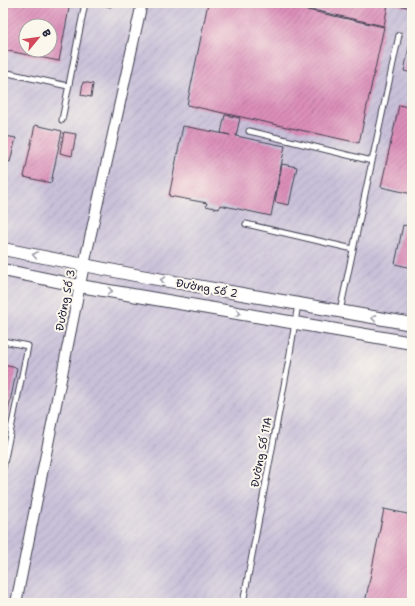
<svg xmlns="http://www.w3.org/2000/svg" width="415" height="606" font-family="'Shantell Sans',sans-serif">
  <defs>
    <pattern id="industrial-furrows" width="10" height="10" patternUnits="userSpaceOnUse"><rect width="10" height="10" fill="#c8bfd8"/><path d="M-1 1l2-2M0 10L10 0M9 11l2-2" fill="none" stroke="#aca4ba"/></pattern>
    <pattern id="building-hatch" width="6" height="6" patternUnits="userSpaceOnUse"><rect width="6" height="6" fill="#db8eb9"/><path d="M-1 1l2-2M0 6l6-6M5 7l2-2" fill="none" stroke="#b17498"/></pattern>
  </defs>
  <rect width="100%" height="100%" fill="#fbf7ec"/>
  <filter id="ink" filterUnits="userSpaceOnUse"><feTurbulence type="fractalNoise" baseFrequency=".025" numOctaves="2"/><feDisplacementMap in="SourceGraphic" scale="8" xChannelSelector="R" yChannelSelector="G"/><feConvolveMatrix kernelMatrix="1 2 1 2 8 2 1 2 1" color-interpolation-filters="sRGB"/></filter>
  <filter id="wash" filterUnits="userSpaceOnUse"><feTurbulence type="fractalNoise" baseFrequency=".012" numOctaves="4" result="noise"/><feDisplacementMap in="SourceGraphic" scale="16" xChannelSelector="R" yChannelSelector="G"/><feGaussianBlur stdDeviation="0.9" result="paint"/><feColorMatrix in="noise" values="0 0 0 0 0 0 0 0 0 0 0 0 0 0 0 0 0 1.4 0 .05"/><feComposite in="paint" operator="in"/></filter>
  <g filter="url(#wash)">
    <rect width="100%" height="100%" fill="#f4edd7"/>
    <path fill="url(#industrial-furrows)" fill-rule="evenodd" d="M 3,3 L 412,3 L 412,603 L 3,603 ZM 26,26 L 50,26 L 50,50 L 26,50 Z"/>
    <g id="blocks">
      <path fill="url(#building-hatch)" fill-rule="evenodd" d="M 3,3 L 70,3 L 59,61 L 3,50 ZM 26,26 L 50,26 L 50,50 L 26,50 Z
        M 103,3 L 111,3 L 111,7 L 102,5 Z
        M 208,3 L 275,3 L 384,27 L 359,143 L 187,105 Z
        M 282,3 L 385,3 L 388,4 L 384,26 Z
        M 412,3 L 412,8 L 392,4 L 392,3 Z
        M 411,38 L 412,38 L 412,73 L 404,71 Z
        M 83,82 L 93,84 L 91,97 L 81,95 Z
        M 399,105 L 412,108 L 412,194 L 381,187 Z
        M 225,115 L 240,118 L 236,136 L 285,146 L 271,216 L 220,205 L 219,209 L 206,206 L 207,203 L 169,196 L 183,126 L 230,135 L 221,133 Z
        M 35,125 L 62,131 L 51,183 L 24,177 Z
        M 3,130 L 6,131 L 5,136 L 16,138 L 10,162 L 3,160 Z
        M 64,132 L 76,134 L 72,156 L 60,153 Z
        M 282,164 L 297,167 L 289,205 L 275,202 Z
        M 403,225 L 412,227 L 412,268 L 395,264 Z
        M 3,365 L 17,368 L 4,431 L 3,431 Z
        M 384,509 L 412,515 L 412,603 L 365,603 Z"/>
    </g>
  </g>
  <g filter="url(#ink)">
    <use href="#blocks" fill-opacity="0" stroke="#424052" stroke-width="1"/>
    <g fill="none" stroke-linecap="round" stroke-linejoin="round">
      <defs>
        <path id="service" d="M 3,72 L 68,86
          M 62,120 L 85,3
          M 249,131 L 372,161
          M 246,224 L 353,249
          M 340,311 L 399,35
          M 3,341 L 28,346 L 3,468
          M 243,603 L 289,359 L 298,304"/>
        <path id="minor" d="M 16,603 L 84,265 L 142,3"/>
        <path id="tertiary" d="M 3,249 L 135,275 L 412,324
          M 3,270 L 80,286 L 412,343"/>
      </defs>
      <use href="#service" stroke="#424052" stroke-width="7"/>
      <use href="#minor" stroke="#424052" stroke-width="12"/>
      <use href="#tertiary" stroke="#424052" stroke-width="14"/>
      <use href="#service" stroke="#fff" stroke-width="5"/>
      <use href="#minor" stroke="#fff" stroke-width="10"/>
      <use href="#tertiary" stroke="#fff" stroke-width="12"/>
    </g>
    <defs><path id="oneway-chevron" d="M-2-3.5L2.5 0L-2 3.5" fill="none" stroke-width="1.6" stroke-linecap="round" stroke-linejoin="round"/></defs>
    <g stroke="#9c9ca7">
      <use href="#oneway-chevron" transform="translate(35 255) rotate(-168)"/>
      <use href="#oneway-chevron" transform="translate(163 280) rotate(-170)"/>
      <use href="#oneway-chevron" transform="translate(110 291) rotate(9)"/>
      <use href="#oneway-chevron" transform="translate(238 313) rotate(10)"/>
      <use href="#oneway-chevron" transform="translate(374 318) rotate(-171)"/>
    </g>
  </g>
  <g text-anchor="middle" stroke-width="4" stroke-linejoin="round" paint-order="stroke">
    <g font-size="11" fill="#22223b" stroke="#fbf7ec">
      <text transform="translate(207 288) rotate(10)" y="4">Đường Số 2</text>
      <text transform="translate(65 300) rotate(-79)" y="4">Đường Số 3</text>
      <text transform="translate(261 452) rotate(-79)" y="4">Đường Số 11A</text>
    </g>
  </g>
  <rect width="415" height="606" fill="none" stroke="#fbf7ec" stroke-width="16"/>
  <g transform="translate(38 38) rotate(61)"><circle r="19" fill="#fbf7ec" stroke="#a4a2a5"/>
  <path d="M0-3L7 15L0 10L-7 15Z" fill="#d1495b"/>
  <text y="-6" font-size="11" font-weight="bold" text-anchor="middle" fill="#22223b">B</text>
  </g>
</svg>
